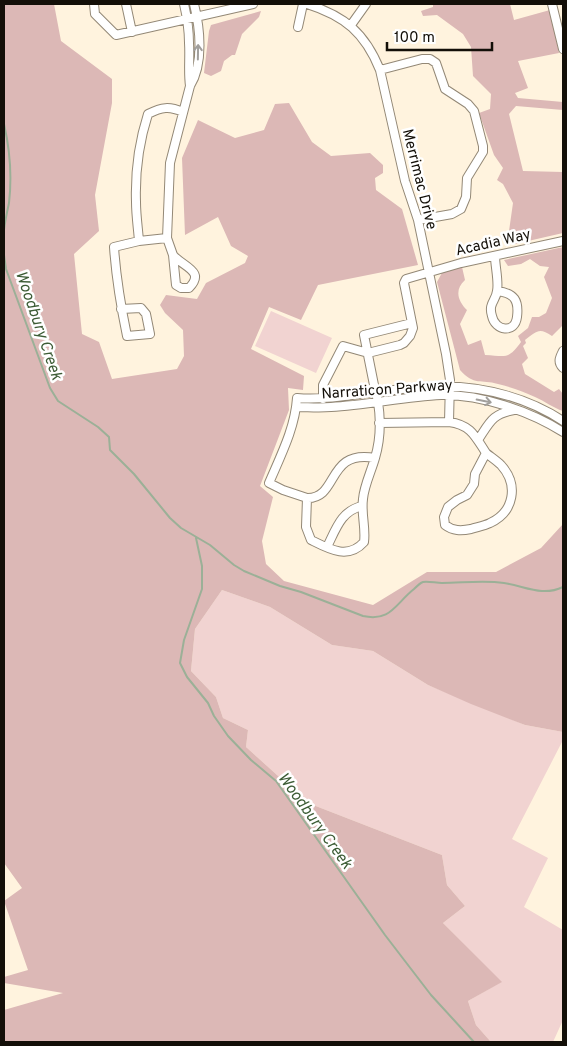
<svg xmlns="http://www.w3.org/2000/svg" width="567" height="1046" font-family="Overpass,sans-serif">
  <rect width="100%" height="100%" fill="#fff3de"/>
  <path fill="#f1d3d1" d="M 271,311 L 332,338 L 316,373 L 255,346 Z
    M 222,590 L 270,607 L 332,645 L 373,651 L 428,685 L 525,725 L 563,732 L 563,740 L 512,839 L 548,858 L 524,907 L 563,930 L 563,1020 L 553,1042 L 491,1042 L 476,1025 L 468,1001 L 501,982 L 443,923 L 465,906 L 447,885 L 442,855 L 308,803 L 246,747 L 248,730 L 223,718 L 216,697 L 191,671 L 195,629 Z"/>
  <path fill="#dcb8b6" d="M 4,4 L 54,4 L 61,41 L 112,79 L 112,103 L 95,195 L 99,231 L 74,254 L 82,334 L 99,342 L 112,379 L 177,369 L 184,356 L 183,330 L 165,313 L 160,305 L 166,295 L 197,299 L 206,283 L 245,263 L 248,256 L 231,246 L 218,217 L 185,235 L 182,158 L 198,120 L 235,138 L 264,130 L 275,104 L 289,103 L 312,142 L 331,156 L 370,153 L 383,165 L 383,173 L 375,178 L 376,190 L 402,209 L 418,265 L 318,285 L 301,320 L 269,307 L 251,349 L 304,376 L 303,390 L 288,388 L 289,410 L 260,486 L 273,497 L 262,541 L 266,564 L 284,581 L 373,605 L 427,572 L 496,572 L 541,548 L 563,524 L 563,732 L 525,725 L 471,704 L 428,685 L 373,651 L 332,645 L 270,607 L 222,590 L 195,629 L 191,671 L 216,697 L 223,718 L 248,730 L 246,747 L 308,803 L 442,855 L 447,885 L 465,906 L 443,923 L 502,982 L 468,1001 L 476,1025 L 491,1042 L 4,1042 L 4,1010 L 63,993 L 4,983 L 4,977 L 28,970 L 4,901 L 22,888 L 4,863 Z
    M 433,4 L 510,4 L 514,20 L 550,10 L 559,53 L 518,61 L 528,88 L 515,93 L 518,98 L 563,102 L 563,110 L 516,106 L 509,114 L 523,171 L 563,172 L 563,233 L 515,244 L 509,231 L 513,203 L 503,184 L 497,180 L 503,168 L 494,155 L 479,113 L 490,109 L 491,94 L 473,76 L 471,47 L 463,34 L 437,15 L 423,16 L 421,11 L 433,7 Z
    M 261,11 L 259,17 L 242,34 L 235,55 L 232,55 L 224,61 L 221,71 L 211,76 L 204,73 L 209,31 L 211,25 Z
    M 563,247 L 563,325 L 552,336 C 539,327 537,331 525,340 L 526,343 L 523,346 L 528,358 L 522,364 L 525,374 L 554,392 L 559,389 L 563,394 L 563,411 C 553,408 545,401 535,397 C 524,392 511,387 498,384 C 481,379 474,386 460,370 L 437,282 L 443,271 L 462,267 L 465,280 C 454,290 458,301 467,310 L 460,324 L 468,345 L 481,340 L 485,355 C 506,356 508,360 521,342 L 518,336 L 528,328 L 532,317 L 539,317 L 546,313 L 552,298 L 544,277 L 549,267 L 540,266 L 530,259 L 521,264 L 508,266 L 504,260 Z"/>
  <g fill="none" stroke-linecap="round" stroke-linejoin="round">
    <path stroke="#9bb097" stroke-width="2" d="M 4,124 C 10,150 12,177 9,203 C 7,212 5,221 4,230
      M 4,255 L 6,269 L 50,388 L 58,401 L 98,427 L 109,437 L 110,450 L 134,474 L 170,518 L 181,528 L 210,545 L 234,565 L 244,571 L 280,586 L 301,592 L 363,616 C 391,622 395,604 414,589 C 416,587 420,583 423,582 C 428,581 436,583 442,583 C 462,583 483,580 504,583 C 525,586 542,597 563,587
      M 196,538 L 202,566 L 202,589 L 184,640 L 180,663 L 187,677 L 208,703 L 214,716 L 228,736 L 251,760 L 276,781 L 385,935 L 431,995 L 474,1042"/>
    <defs>
      <path id="minor" d="M 94,4 L 95,14 L 116,35 L 253,4
        M 126,4 L 132,32
        M 184,4 C 187,17 189,29 189,43 C 190,57 188,71 190,86
        M 307,4 C 345,16 365,33 380,70 L 405,181 L 418,220 L 446,354 L 450,380 L 449,422
        M 552,4 L 563,49
        M 351,25 L 366,4
        M 298,27 L 303,4
        M 380,70 L 422,59 L 430,59 L 436,63 L 445,89 L 468,104 L 474,111 L 483,146 L 483,152 L 467,178 L 466,197 L 461,209 L 452,214 L 418,220
        M 167,238 L 139,241 C 138,228 136,215 136,202 C 135,172 139,142 148,114 C 162,107 169,106 183,112
        M 173,255 C 183,267 206,271 189,288 L 181,288 L 176,285 L 173,255 L 167,238 L 170,163 L 190,86 C 204,63 200,28 194,4
        M 495,256 C 495,266 499,282 497,291 C 496,301 488,303 492,316 C 495,331 515,334 517,317 C 519,301 515,293 497,291
        M 121,309 L 141,308 L 146,314 L 150,334 L 127,336 C 121,307 116,277 114,247 L 139,241
        M 412,323 L 364,335 L 374,385 C 381,408 382,435 375,458 C 371,472 364,486 363,499 C 361,514 366,528 364,542 C 348,560 329,549 311,540 L 306,527 L 307,498 L 283,490 L 269,483 C 281,455 295,428 297,398 C 321,400 343,396 366,393 C 391,391 417,386 443,386 C 485,387 528,398 563,421
        M 563,351 C 560,357 557,362 563,368
        M 323,399 L 323,385 L 343,346 L 368,353 L 400,345 L 404,343 L 410,336 L 413,328 L 404,283 L 406,279 L 461,263 L 563,241
        M 296,407 C 308,407 319,408 331,407 C 367,405 404,397 441,395 C 480,394 530,411 563,432
        M 379,423 L 449,422 C 471,425 475,436 486,453 L 475,474 L 474,484 L 467,495 L 457,500 L 448,507 L 444,517 L 445,525 C 453,531 461,531 471,529 C 477,527 484,526 490,523 C 514,512 519,485 501,465 C 497,461 491,457 486,453
        M 478,440 C 490,422 492,414 514,410
        M 307,498 C 339,499 326,449 375,458
        M 327,547 C 336,529 341,511 362,506"/>
    </defs>
    <use href="#minor" stroke="#938876" stroke-width="10"/>
    <use href="#minor" stroke="#fff" stroke-width="8"/>
  </g>
  <defs><path id="oneway-shaft" d="M-6 0H5M1.5-3L5.5 0L1.5 3" fill="none" stroke-width="1.6" stroke-linecap="round" stroke-linejoin="round" transform="scale(1.25)"/></defs>
  <g stroke="#a19f9c">
    <use href="#oneway-shaft" transform="translate(198 52) rotate(-89)"/>
    <use href="#oneway-shaft" transform="translate(484 401) rotate(11)"/>
  </g>
  <g text-anchor="middle" stroke-width="5" stroke-linejoin="round" paint-order="stroke">
    <g font-size="15" fill="#130f08" stroke="#fff">
      <text transform="translate(420 179) rotate(76)" y="5">Merrimac Drive</text>
      <text transform="translate(493 242) rotate(-13)" y="5">Acadia Way</text>
      <text transform="translate(387 389) rotate(-4)" y="5">Narraticon Parkway</text>
    </g>
    <g font-size="16" font-style="italic" fill="#3c5c35" stroke="#fff">
      <text transform="translate(40 325) rotate(71)" y="6">Woodbury Creek</text>
      <text transform="translate(316 820) rotate(54)" y="6">Woodbury Creek</text>
    </g>
  </g>
  <rect width="567" height="1046" fill="none" stroke="#130f08" stroke-width="10"/>
  <path d="M387 42v8h105v-8" fill="none" stroke="#130f08" stroke-width="2.5"/>
  <text x="394" y="42" font-size="15" fill="#130f08" stroke="#ffffff" stroke-width="4" paint-order="stroke">100 m</text>
</svg>
